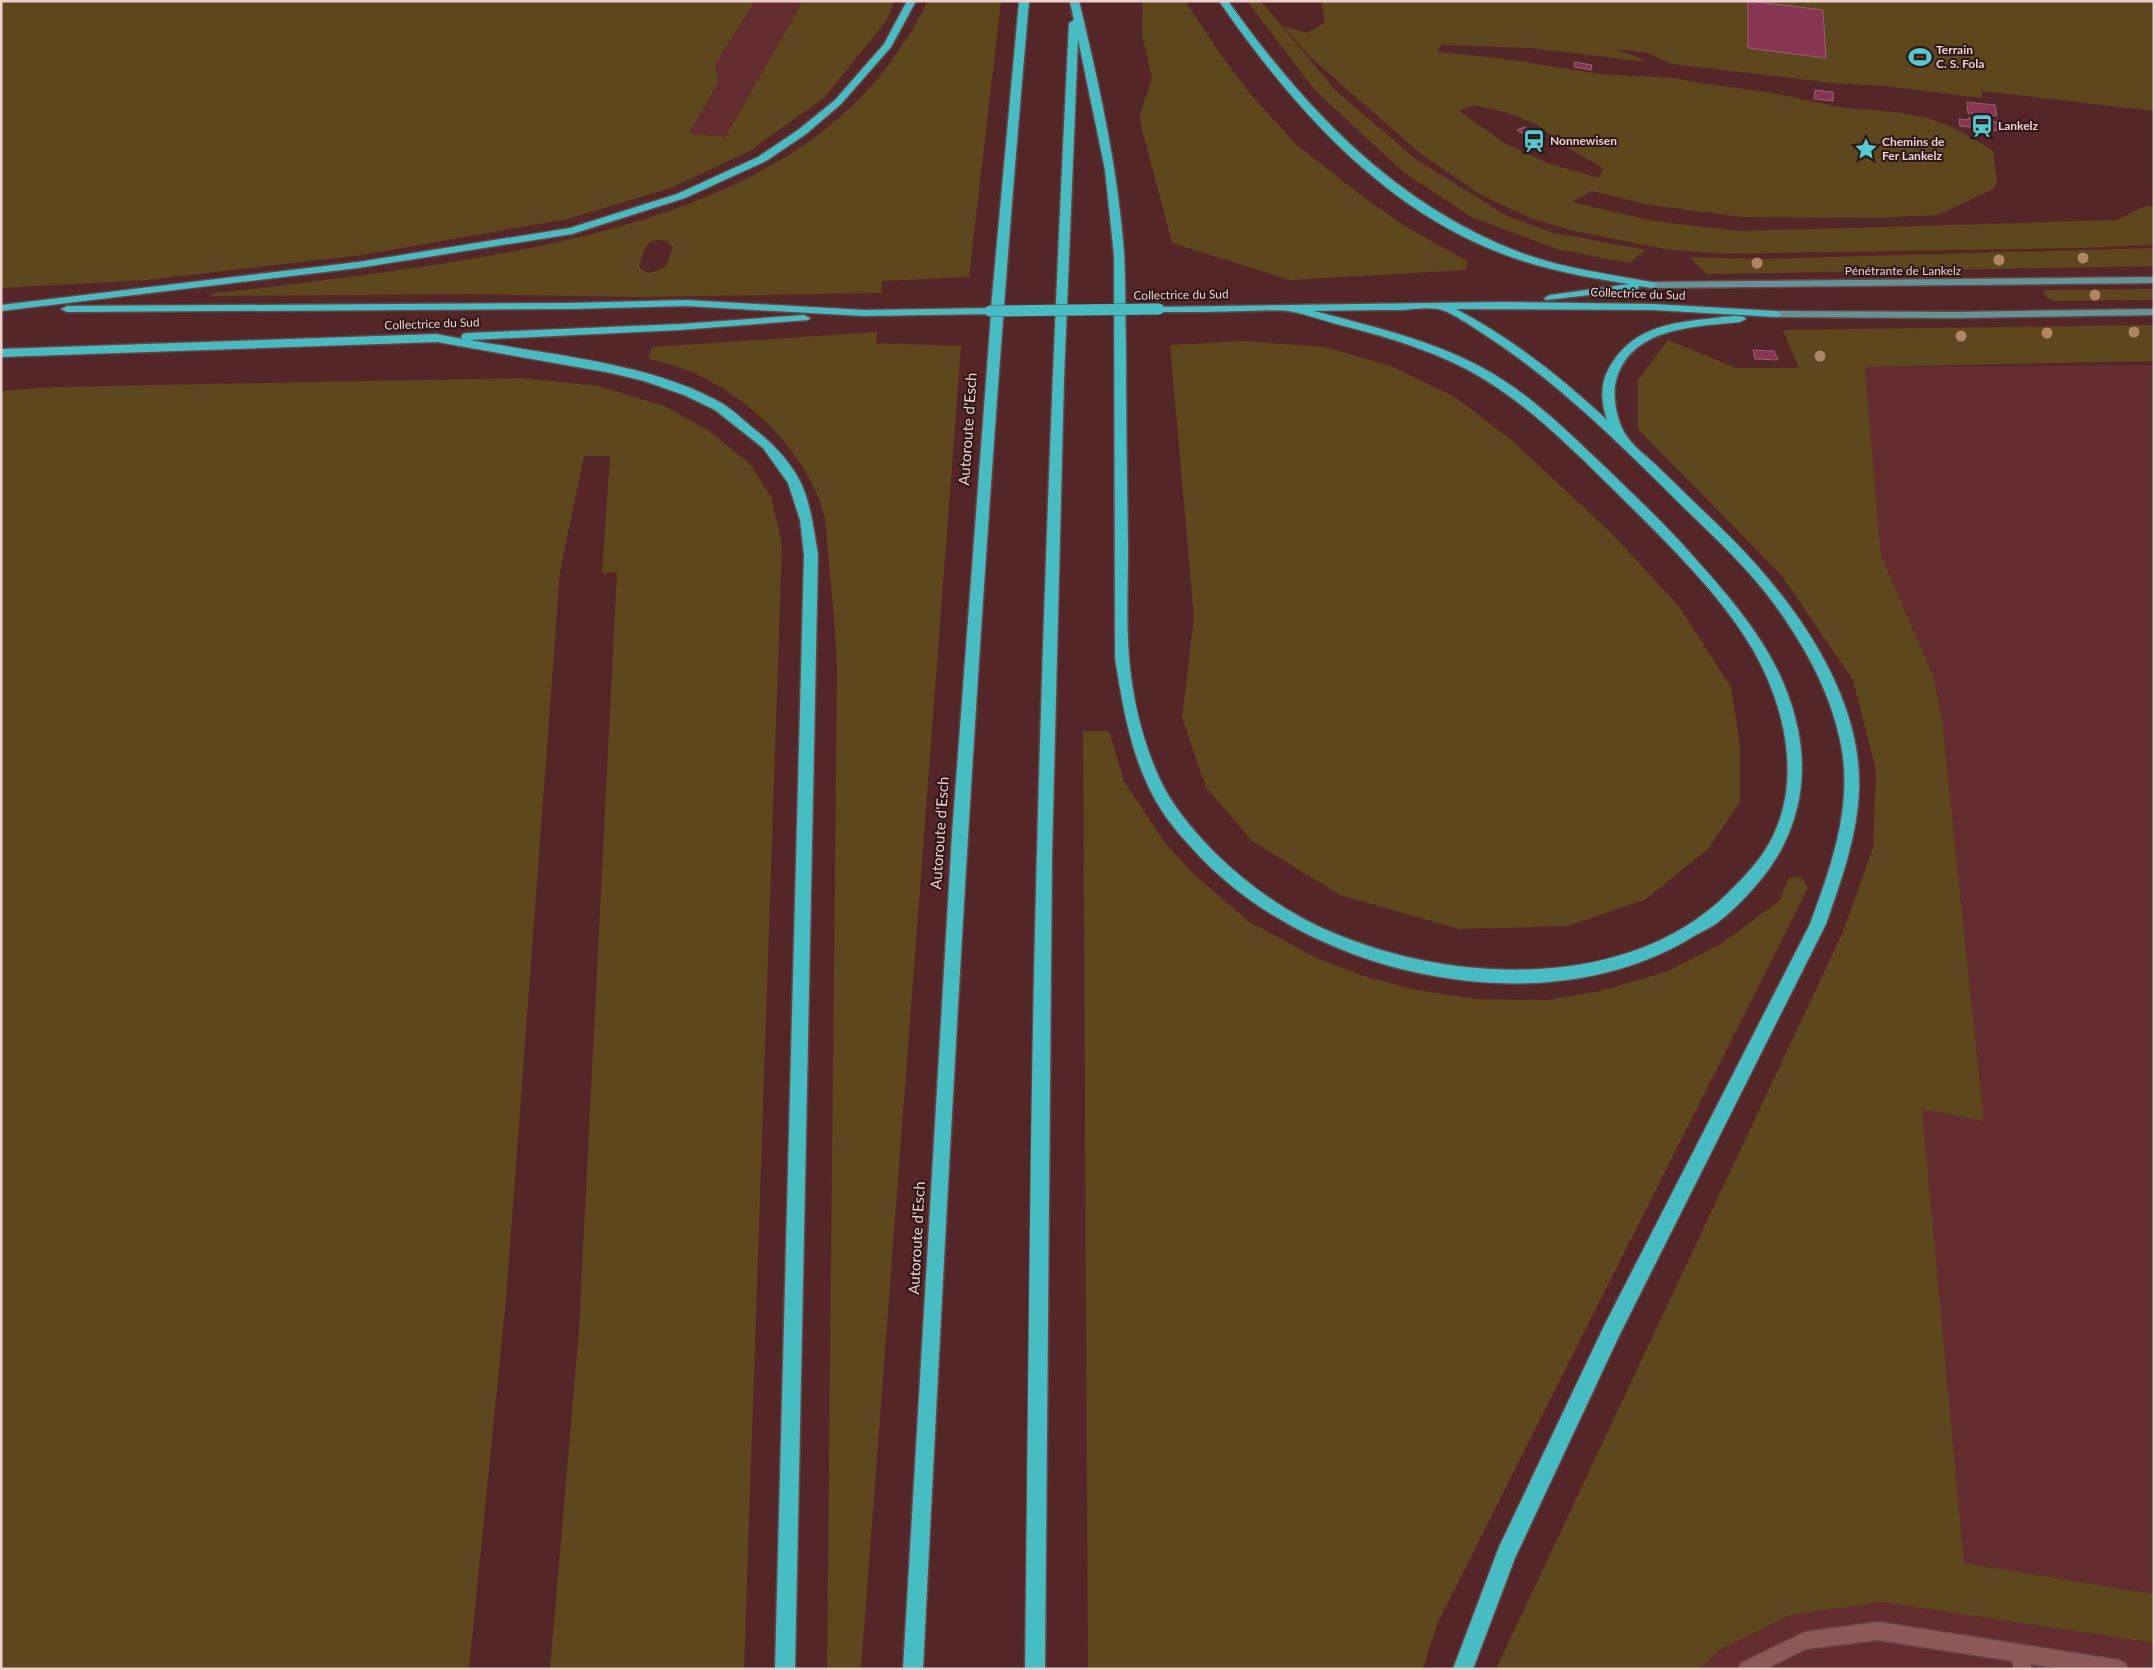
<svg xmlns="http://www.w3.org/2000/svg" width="2155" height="1670" font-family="Lato,sans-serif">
  <rect width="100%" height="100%" fill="#552627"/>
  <path fill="#642d2f" d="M 755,1 L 803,1 L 725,137 L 688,133 L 719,83 L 715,65 Z
    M 2154,365 L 2154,1594 L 1964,1563 L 1921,1109 L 1984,1120 L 1942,719 L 1934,678 L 1881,555 L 1865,367 Z
    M 1882,1602 L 2154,1643 L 2154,1669 L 1700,1669 L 1721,1649 L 1791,1615 Z"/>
  <path fill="#5e471c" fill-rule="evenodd" d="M 1,1 L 755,1 L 715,65 L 719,82 L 689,133 L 725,137 L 803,1 L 894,1 L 887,20 L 824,98 L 751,150 L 671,188 L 567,219 L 362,255 L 147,280 L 1,288 Z
    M 927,1 L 1001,1 L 969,277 L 882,281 L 881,293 L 636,297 L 472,294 L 209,296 C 220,290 240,291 253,289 C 288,285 323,280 358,276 C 539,250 785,217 896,54 C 908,37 919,21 927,1 ZM 656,240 L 667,241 L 673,247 L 666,266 C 657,272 646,277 639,266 C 642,255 644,243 656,240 Z
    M 1143,1 L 1186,2 L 1219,52 L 1252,96 L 1297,145 L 1362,196 L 1403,225 L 1467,261 L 1466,270 L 1290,280 L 1172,243 L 1139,118 L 1152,78 L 1142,34 Z
    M 1247,1 L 1261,1 L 1336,91 L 1417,160 L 1507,216 L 1554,233 L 1646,250 L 1629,263 L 1557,249 L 1471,217 L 1403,172 L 1314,89 Z
    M 1321,1 L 2154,1 L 2154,111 L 1982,91 L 1982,98 L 1886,86 L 1842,84 L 1672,64 L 1648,53 L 1616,49 L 1648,62 L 1530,48 L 1441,45 L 1437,52 L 1499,58 L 1600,74 L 1674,78 L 1706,84 L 1767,92 L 1845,108 L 1896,112 L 1928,118 L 1954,128 L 1993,150 L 1997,183 L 1993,189 L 1938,215 L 1875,218 L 1742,217 L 1650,205 L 1592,191 L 1572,202 L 1653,221 L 1740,231 L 2116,220 L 2146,206 L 2154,207 L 2154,245 L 2077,248 L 1724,254 L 1664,249 L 1571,230 L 1533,219 L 1481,195 L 1421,154 L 1311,58 L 1283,26 L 1307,33 L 1325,22 ZM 1473,105 L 1505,112 L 1536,124 L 1563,145 L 1603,168 L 1599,178 L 1547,163 L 1506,144 L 1459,111 Z
    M 2154,248 L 2154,266 L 1707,274 L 1689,257 L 1758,259 Z
    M 2154,289 L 2154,300 L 2056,301 L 2047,298 L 2043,293 L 2046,290 Z
    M 2154,325 L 2154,361 L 1865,367 L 1881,555 L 1934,678 L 1942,719 L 1984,1121 L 1922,1109 L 1964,1563 L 2154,1594 L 2154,1643 L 1882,1602 L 1791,1615 L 1721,1649 L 1700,1669 L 1496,1669 L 1842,934 L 1873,848 L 1876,770 L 1853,680 L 1782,576 L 1638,429 L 1638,380 L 1668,340 L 1736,368 L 1799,368 L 1783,330 Z
    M 877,332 L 876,343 L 961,346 L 861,1669 L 827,1669 L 837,666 C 835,628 832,591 828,553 C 826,540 827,524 823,511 C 801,438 723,372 648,359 L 652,347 Z
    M 1244,341 L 1325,347 L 1391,366 L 1455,397 L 1514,442 L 1612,534 L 1678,605 L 1731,687 L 1740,746 L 1740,802 L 1708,849 L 1646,899 L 1568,926 L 1459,929 L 1340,895 L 1252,841 L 1206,787 L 1182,718 L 1194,617 L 1170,345 Z
    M 520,378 L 599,386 L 664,406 L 709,431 L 750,464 L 771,497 L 782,544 L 744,1669 L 550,1669 L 579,1330 L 617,572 L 602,573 L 610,456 L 584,456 L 560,572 L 506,1299 L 469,1669 L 1,1669 L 1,391 L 54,387 Z
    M 1083,731 L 1109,731 L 1124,781 L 1165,843 L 1194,874 L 1248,921 L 1316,958 L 1364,976 L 1412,989 L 1475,999 L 1547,1000 L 1600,991 L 1666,972 L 1721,944 L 1779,901 L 1789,878 L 1801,877 L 1808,888 L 1437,1624 L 1423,1669 L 1088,1669 Z"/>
  <path fill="#883553" stroke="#956271" d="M 1748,1 L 1823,10 L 1826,58 L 1748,48 Z
    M 1575,62 L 1592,65 L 1591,70 L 1574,67 Z
    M 1815,90 L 1833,92 L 1833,101 L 1814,99 Z
    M 1967,102 L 1995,105 L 1997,116 L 1968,113 Z
    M 1968,118 L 1997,122 L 1999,131 L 1960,126 L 1959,119 L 1968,120 Z
    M 1525,127 L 1533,132 L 1525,135 L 1517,130 Z
    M 1753,350 L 1774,351 L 1778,360 L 1755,359 Z"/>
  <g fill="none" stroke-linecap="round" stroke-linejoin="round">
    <defs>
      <path id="minor" d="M 1878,1622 L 2119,1660 L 2125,1663 L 2128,1669 L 2063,1669 L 2030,1664 L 2032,1669 L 2014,1669 L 2012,1661 L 1878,1640 L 1806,1649 L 1766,1669 L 1738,1669 L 1741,1663 L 1805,1632 Z"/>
      <path id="major" d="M 2154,277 L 2154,283 L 1652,288 L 1647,285 L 1652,282 Z
        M 2154,309 L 2154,315 L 1956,318 L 1776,317 L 1771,314 L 1776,311 L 1956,312 Z"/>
      <path id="highway" d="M 907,1 L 916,1 L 891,47 L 841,104 L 806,134 L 766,161 L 685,198 L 572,234 L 358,268 L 1,311 L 1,305 L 358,262 L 570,228 L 677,194 L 758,157 L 798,130 L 835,100 L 884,44 Z
        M 1019,1 L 1029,1 C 980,556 951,1112 923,1669 L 903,1669 L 952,834 L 991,314 L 864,316 L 686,306 L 570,309 L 67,312 L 61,309 L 67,306 L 570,303 L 686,300 L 864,310 L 991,308 Z
        M 1079,1 C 1099,84 1118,169 1124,253 C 1126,286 1125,319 1126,351 C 1126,416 1127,481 1128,547 C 1128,583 1126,620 1129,657 C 1132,696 1142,739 1158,775 C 1171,805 1192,829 1215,853 C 1250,887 1291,916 1336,934 C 1456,984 1630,991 1728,893 C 1745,876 1762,859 1773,836 C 1798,784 1788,723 1764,671 C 1734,606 1668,544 1617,493 C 1565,442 1513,388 1445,359 C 1411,344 1376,334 1340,325 C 1325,321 1309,315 1293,312 C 1278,309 1260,311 1245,311 C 1216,312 1188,312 1159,312 L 1155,311 L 1153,309 L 1155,307 L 1499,302 L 1653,304 L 1776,311 L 1782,314 L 1776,317 L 1653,310 L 1456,309 C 1511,338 1561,377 1607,420 C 1601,403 1600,384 1609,368 C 1630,330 1666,323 1706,319 C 1718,318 1733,314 1744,317 L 1746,319 L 1740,322 C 1693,327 1626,327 1615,386 C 1613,402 1618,425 1628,438 C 1636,449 1649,458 1659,468 C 1681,490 1704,511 1726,533 C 1792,598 1863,694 1859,791 C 1857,837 1841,881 1826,924 L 1619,1336 L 1515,1558 L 1473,1669 L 1453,1669 L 1499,1547 L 1605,1324 L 1810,924 C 1831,867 1853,806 1841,745 C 1831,692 1803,643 1772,601 C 1744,564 1710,533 1677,501 C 1616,440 1555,380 1482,333 C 1471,326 1450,311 1438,309 C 1427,307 1413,309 1401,310 C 1372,310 1343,310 1314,311 C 1370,326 1429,339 1481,367 C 1528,392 1566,430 1605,467 C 1635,496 1666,525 1693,556 C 1725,592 1757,628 1778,671 C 1806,730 1812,790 1782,848 C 1769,873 1744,901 1722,919 C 1714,926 1703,931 1694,936 C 1548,1027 1321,979 1204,861 C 1187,843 1169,824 1157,803 C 1131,758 1123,708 1115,658 L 1114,256 L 1105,170 L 1078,39 L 1064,379 L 1052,855 L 1045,1669 L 1025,1669 C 1028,1437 1029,1205 1034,974 C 1041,657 1053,340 1069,23 L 1074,20 L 1070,2 Z
        M 1219,1 L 1228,1 C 1304,108 1394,204 1519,252 C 1561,268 1608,274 1652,282 L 1658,285 L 1652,288 L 1639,286 L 1638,289 L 1634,290 L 1546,300 L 1544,298 L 1550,295 L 1629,284 C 1590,278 1551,271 1514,258 C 1387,215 1293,108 1219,1 Z
        M 804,315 L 810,318 L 808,320 L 680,330 L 470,340 C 546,354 657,364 723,404 C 733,410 743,420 753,428 C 771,442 789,460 800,481 C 811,504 814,531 818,555 L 795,1669 L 775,1669 L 804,555 L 800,520 L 788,483 L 763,448 L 715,410 L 684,395 L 644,381 L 611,373 L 437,342 L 1,357 L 1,349 L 436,334 L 463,339 L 461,337 L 463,334 L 467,333 L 680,324 Z"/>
    </defs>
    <use href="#minor" stroke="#6b4345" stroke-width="3"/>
    <use href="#major" stroke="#6b4345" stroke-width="3"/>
    <use href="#highway" stroke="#6b4345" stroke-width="3"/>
    <use href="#minor" fill="#8d5858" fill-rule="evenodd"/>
    <use href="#major" fill="#629598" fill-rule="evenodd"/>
    <use href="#highway" fill="#45bdc3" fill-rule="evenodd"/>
    <defs>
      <path id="highway-bridge" d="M 990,311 L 1159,309"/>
    </defs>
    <use href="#highway-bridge" stroke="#6b4345" stroke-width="12" stroke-linecap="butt"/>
    <use href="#highway-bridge" stroke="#45bdc3" stroke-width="11"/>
  </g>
  <g fill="#af8664">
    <circle cx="2083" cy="258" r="5.5"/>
    <circle cx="1999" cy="260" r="5.5"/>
    <circle cx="1757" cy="263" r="5.5"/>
    <circle cx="2095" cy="295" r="5.5"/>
    <circle cx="2134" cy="332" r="5.5"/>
    <circle cx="2047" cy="333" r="5.5"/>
    <circle cx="1961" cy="336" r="5.5"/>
    <circle cx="1820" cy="356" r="5.5"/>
  </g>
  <defs>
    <symbol id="stadium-bare" viewBox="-9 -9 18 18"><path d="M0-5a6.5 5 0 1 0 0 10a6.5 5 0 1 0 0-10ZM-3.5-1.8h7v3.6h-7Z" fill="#51ccd3" stroke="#2d1717" stroke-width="2.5" paint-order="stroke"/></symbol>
    <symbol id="station-bare" viewBox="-9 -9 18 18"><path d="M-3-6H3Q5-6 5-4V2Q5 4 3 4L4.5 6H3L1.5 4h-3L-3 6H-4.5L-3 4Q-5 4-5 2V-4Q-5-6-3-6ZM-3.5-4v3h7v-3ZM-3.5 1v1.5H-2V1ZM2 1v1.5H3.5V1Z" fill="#51ccd3" stroke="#2d1717" stroke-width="2.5" paint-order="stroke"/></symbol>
    <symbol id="sight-bare" viewBox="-9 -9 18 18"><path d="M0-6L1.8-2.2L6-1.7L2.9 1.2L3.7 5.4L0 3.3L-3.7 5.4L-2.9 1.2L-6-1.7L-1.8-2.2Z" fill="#51ccd3" stroke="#2d1717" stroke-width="2.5" paint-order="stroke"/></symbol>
  </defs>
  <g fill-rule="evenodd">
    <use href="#stadium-bare" x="1904" y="41" width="32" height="32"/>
    <use href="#station-bare" x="1966" y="110" width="32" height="32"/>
    <use href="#station-bare" x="1518" y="125" width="32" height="32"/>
    <use href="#sight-bare" x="1850" y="133" width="32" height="32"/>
  </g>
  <g text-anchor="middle" stroke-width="4" stroke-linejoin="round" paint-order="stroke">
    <g font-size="12" font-weight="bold" fill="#edcfce" stroke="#2d1717" text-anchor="start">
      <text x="1936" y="54">Terrain<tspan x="1936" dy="14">C. S. Fola</tspan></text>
      <text x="1998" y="130">Lankelz</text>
      <text x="1550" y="145">Nonnewisen</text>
      <text x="1882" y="146">Chemins de<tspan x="1882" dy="14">Fer Lankelz</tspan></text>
    </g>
    <g font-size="12" fill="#edcfce" stroke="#2d1717">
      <text x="1903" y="275">Pénétrante de Lankelz</text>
      <text transform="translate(1638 294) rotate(2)" y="4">Collectrice du Sud</text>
      <text transform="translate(1181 295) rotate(-1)" y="4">Collectrice du Sud</text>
      <text transform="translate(432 324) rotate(-2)" y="4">Collectrice du Sud</text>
    </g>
    <g font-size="15" fill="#edcfce" stroke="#2d1717">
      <text transform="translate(968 429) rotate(-86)" y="5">Autoroute d'Esch</text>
      <text transform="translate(940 833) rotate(-86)" y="5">Autoroute d'Esch</text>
      <text transform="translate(917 1238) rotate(-87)" y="5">Autoroute d'Esch</text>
    </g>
  </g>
  <rect width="2155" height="1670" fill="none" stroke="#edcfce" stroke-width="5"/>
</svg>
